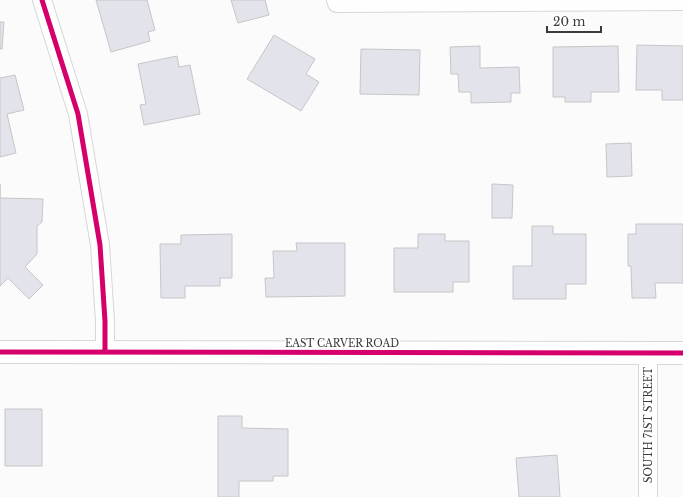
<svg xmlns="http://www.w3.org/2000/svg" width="683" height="497" font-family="'Libre Baskerville',serif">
  <rect width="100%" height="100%" fill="#fbfbfc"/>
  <path fill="#e3e4eb" stroke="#c6c6c7" d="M 96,0 L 147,0 L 155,30 L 148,32 L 150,41 L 111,52 Z
    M 231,0 L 265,0 L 269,15 L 238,23 Z
    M 0,22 L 4,22 L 2,49 L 0,49 Z
    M 274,35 L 315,59 L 306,74 L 319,82 L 301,111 L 247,79 Z
    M 637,45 L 683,46 L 683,100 L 662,100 L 662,90 L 636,90 Z
    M 480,46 L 480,68 L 519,67 L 520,93 L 511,93 L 511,102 L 471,103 L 471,92 L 459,92 L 458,74 L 451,74 L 450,47 Z
    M 618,46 L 619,92 L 591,92 L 591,102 L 565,102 L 565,97 L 553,97 L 553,47 Z
    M 361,49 L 420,50 L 419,95 L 360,94 Z
    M 177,56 L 179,67 L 190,65 L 200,114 L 144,125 L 140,105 L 146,104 L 138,64 Z
    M 15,75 L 24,110 L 7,114 L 16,153 L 0,157 L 0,78 Z
    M 631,143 L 632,176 L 607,177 L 606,144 Z
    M 0,184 L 0,198 L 43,199 L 42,222 L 37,226 L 37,254 L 25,267 L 43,285 L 29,299 L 8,278 L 0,286 Z
    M 492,184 L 513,185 L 512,218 L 492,218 Z
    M 636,224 L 683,224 L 683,283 L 655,283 L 656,298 L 632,298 L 631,266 L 628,266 L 628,234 L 636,234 Z
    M 532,226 L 553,226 L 553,234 L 586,234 L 586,284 L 566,284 L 566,299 L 513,299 L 513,266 L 532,266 Z
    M 232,234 L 232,278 L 220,278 L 220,286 L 185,286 L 185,298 L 161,298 L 160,244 L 181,244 L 181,235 Z
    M 418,234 L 445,234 L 445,241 L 469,241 L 469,282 L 453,282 L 453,292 L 394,292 L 394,248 L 418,248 Z
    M 296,243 L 345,243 L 345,296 L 266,297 L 265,278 L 274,278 L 273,251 L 297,251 Z
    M 5,409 L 42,409 L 42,466 L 5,466 Z
    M 218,416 L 242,416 L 242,428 L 288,429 L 288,476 L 273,476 L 273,481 L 239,481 L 239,497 L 218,497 Z
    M 557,455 L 560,497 L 519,497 L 516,458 Z"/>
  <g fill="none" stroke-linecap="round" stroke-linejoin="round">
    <defs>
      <path id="minor" d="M 42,0 L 78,114 L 100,245 L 105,321 L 105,351
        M 336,0 L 337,3 L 683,1
        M 648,353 L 648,497"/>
      <path id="tertiary" d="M 0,352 L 683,353"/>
    </defs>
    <use href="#minor" stroke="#d7d7d8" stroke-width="20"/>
    <use href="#tertiary" stroke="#d7d7d8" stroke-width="24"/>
    <use href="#minor" stroke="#fefeff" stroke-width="18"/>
    <use href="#tertiary" stroke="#fefeff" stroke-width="22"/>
    <defs>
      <path id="cycleway" d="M 42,0 L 78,114 L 100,245 L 105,321 L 105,351
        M 0,352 L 683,353"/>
    </defs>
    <use href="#cycleway" stroke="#fff" stroke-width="8"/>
    <use href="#cycleway" stroke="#d6006c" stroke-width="5"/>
  </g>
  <g text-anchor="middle" stroke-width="3" stroke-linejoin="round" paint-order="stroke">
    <g font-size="10" fill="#3a3a3a" stroke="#fff">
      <text x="342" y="347">EAST CARVER ROAD</text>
      <text transform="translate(648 425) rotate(-90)" y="4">SOUTH 71ST STREET</text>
    </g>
  </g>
  <path d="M547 26v6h54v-6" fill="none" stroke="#3a3a3a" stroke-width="2"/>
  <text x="553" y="26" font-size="12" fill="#3a3a3a" stroke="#ffffff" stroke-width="3" paint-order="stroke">20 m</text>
</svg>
